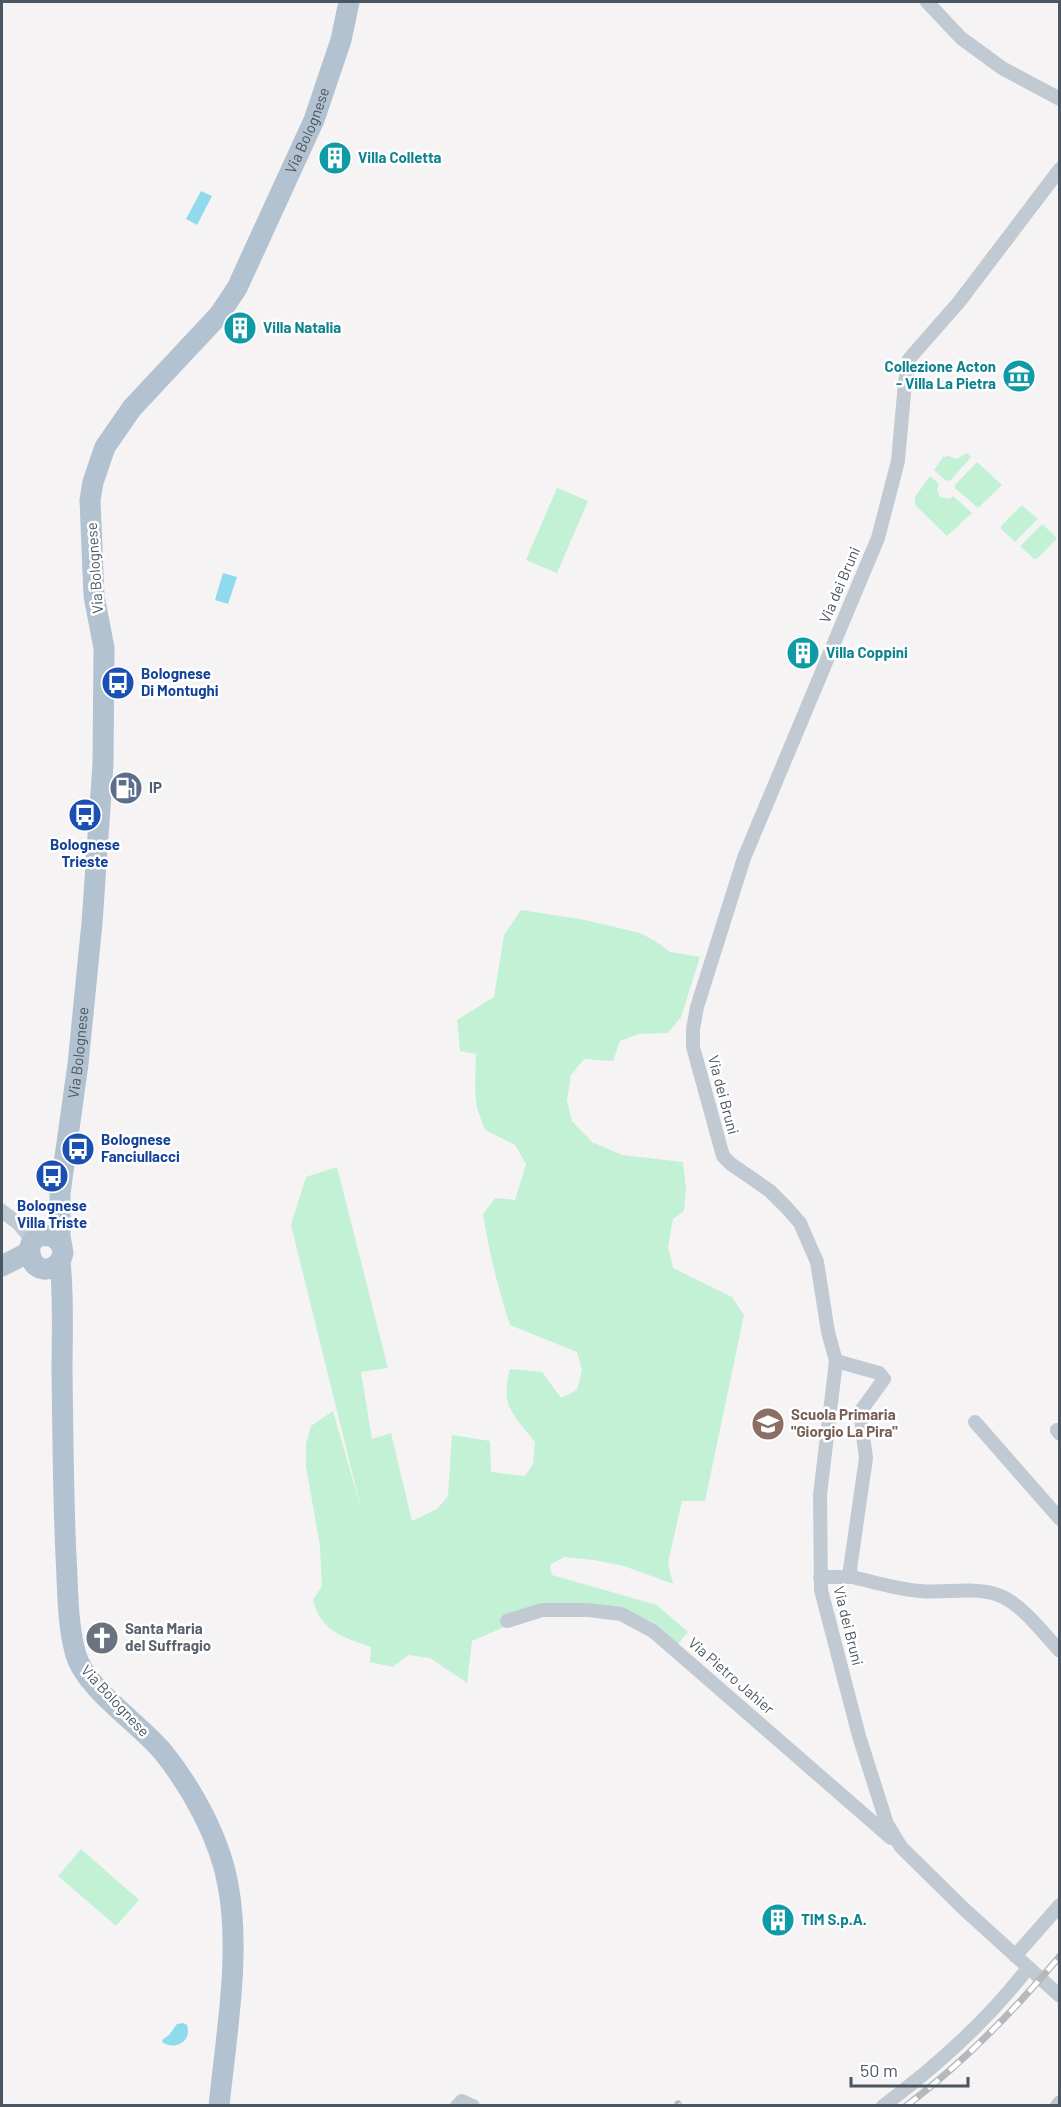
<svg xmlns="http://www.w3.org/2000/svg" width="1061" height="2107" font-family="Barlow,sans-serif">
  <rect width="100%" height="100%" fill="#f5f3f3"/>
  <path fill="#c3f1d5" d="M 967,453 L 971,457 L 950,481 L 945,480 L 934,470 L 943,457 L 948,456 L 956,459 Z
    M 977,462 L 1002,485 L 978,508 L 955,488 L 955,485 Z
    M 930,476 L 939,484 L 937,490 L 940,497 L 950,499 L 953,496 L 972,513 L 947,536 L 915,505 L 915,497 Z
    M 557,488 L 588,501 L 557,573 L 526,560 Z
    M 1022,505 L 1038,519 L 1015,542 L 1001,529 L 1001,526 Z
    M 1042,524 L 1057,538 L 1038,558 L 1034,559 L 1020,546 Z
    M 521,910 L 585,920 L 640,933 L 655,941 L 670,952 L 700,957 L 681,1017 L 668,1033 L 639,1034 L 620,1041 L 613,1061 L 584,1059 L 571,1075 L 567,1100 L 572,1121 L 592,1142 L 622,1155 L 683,1162 L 686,1189 L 684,1211 L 673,1219 L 668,1247 L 673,1268 L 732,1297 L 744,1315 L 705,1501 L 682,1501 L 668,1563 L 673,1584 L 624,1566 L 594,1560 L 564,1557 L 550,1565 L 552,1575 L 657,1605 L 688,1632 L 677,1645 L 651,1621 L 599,1604 L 559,1603 L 472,1641 L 467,1683 L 430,1658 L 408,1655 L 393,1667 L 370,1662 L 371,1647 C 342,1636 322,1633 313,1600 L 322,1586 L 320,1546 L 306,1466 L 306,1444 L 311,1426 L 333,1411 L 362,1512 L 291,1225 L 306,1177 L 337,1167 L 388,1368 L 361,1372 L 372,1439 L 391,1433 L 412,1521 L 437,1509 L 448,1496 L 452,1435 L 490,1441 L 491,1472 L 525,1476 L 533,1464 L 535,1442 C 513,1414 500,1407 510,1369 L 542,1372 L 561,1398 L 577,1390 L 582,1370 L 577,1352 L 510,1325 C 498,1288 489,1252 483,1214 L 495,1198 L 515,1200 L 526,1164 L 515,1145 L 485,1130 L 477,1108 L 475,1090 L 476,1054 L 460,1051 L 457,1020 L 494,997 L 504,935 Z
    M 81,1849 L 139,1900 L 116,1926 L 58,1876 Z"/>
  <path fill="#90daee" d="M 201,191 L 212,196 L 197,225 L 186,219 Z
    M 223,573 L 237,577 L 228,604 L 215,600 Z
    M 183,2023 L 187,2025 C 192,2041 177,2050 163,2043 L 162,2040 L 169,2035 L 177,2024 Z"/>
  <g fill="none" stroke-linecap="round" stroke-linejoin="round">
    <path stroke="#c1cad2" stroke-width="14" d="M 927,2 L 961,38 L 1002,68 L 1060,99
      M 1060,169 L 959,302 L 909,359 L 905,382 L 898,461 L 878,538 L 744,858 L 697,1007 L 693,1029 L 693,1047 L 723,1156 L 731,1164 L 770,1191 L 787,1208 L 800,1223 L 817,1262 L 828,1332 L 836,1361 L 820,1495 L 821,1590 L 859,1736 L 887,1824 L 901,1847 L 964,1909 L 1060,1996
      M 2,1211 L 19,1224 L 33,1241
      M 836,1361 L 879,1373 L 884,1379 L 860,1412 L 866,1458 L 850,1569 L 852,1577 C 874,1582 897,1589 920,1591 C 947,1594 978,1585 1003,1597 C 1025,1608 1043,1633 1060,1651
      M 975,1422 L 1060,1519
      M 1057,1430 L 1060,1434
      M 820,1577 L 852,1577
      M 507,1621 L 542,1610 L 588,1610 L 621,1614 L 653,1631 L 891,1838
      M 1015,1956 L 1060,1905
      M 457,2106 L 462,2101 L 473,2106
      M 883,2106 C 937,2066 987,2021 1028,1968
      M 1057,2106 L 1060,2102"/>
    <g stroke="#b3c2d1" stroke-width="21">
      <path d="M 60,1262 C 29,1290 14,1225 54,1237 L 61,1244"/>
      <path d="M 2,1266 L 29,1252"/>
      <path id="s1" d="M 219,2106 C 226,2036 241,1953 228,1885 C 220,1839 192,1788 163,1752 C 140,1724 86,1689 76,1655 C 67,1624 68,1589 66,1556 C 63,1495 63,1433 62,1371 C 62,1335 64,1298 60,1262 L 63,1253 L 60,1236 L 60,1193 L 78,1064 L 92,923 L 103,764 L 104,648 L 94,596 L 90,500 L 93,482 L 105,447 L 132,408 L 219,315 L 237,288 L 314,120 L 341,40 L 349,2"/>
    </g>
    <defs>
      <path id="rail" d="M 678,2104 L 679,2106
        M 906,2106 C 963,2063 1014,2011 1060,1956"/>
    </defs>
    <use href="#rail" stroke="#b5b8bd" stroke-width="7"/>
    <use href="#rail" stroke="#fff" stroke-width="4.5" stroke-dasharray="14" stroke-linecap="butt"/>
  </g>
  <defs>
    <symbol id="building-disc" viewBox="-11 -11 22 22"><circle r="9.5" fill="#0f9aa8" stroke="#fff"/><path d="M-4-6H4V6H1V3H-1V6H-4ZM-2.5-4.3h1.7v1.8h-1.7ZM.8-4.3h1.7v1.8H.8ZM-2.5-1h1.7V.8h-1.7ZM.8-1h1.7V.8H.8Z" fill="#fff"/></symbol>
    <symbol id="museum-disc" viewBox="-11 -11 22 22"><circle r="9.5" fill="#0f9aa8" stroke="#fff"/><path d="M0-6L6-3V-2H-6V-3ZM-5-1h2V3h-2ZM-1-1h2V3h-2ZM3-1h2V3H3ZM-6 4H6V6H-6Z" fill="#fff"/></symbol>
    <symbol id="bus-disc" viewBox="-11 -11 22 22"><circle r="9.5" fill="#1a4fb4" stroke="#fff"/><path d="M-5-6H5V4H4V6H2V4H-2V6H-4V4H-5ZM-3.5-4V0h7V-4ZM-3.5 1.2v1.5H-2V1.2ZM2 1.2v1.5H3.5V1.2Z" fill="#fff"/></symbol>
    <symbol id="fuel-disc" viewBox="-11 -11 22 22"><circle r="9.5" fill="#5c6f8a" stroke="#fff"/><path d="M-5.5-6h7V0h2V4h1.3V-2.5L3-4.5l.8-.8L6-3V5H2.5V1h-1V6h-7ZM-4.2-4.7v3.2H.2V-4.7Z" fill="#fff"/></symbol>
    <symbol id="school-disc" viewBox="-11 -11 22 22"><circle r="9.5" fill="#8d6e63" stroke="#fff"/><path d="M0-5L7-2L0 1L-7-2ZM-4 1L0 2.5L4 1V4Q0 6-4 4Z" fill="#fff"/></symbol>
    <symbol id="church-disc" viewBox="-11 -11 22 22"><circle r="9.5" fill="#6b7280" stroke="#fff"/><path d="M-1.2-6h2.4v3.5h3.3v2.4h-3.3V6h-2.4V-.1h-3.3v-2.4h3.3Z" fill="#fff"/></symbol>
  </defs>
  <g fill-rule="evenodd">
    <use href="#building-disc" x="316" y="139" width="38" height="38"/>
    <use href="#building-disc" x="221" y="309" width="38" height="38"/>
    <use href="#museum-disc" x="1000" y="357" width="38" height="38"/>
    <use href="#building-disc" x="784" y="634" width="38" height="38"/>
    <use href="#bus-disc" x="99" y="664" width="38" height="38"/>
    <use href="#fuel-disc" x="107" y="769" width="38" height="38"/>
    <use href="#bus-disc" x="66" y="796" width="38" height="38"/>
    <use href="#bus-disc" x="59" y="1130" width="38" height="38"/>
    <use href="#bus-disc" x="33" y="1157" width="38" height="38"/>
    <use href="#school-disc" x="749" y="1405" width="38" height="38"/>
    <use href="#church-disc" x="83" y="1619" width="38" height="38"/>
    <use href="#building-disc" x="759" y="1901" width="38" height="38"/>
  </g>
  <g text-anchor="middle" stroke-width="5" stroke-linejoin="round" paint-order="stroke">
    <g font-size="15" fill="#4a5661" stroke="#fff">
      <text dy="5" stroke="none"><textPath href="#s1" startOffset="2098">Via Bolognese</textPath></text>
      <text transform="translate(95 568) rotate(-94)" y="5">Via Bolognese</text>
      <text transform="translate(840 585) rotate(-67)" y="5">Via dei Bruni</text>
      <text dy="5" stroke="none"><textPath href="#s1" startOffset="1108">Via Bolognese</textPath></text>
      <text transform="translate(723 1095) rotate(75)" y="5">Via dei Bruni</text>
      <text transform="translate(848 1626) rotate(76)" y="5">Via dei Bruni</text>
      <text transform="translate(731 1676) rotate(41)" y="5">Via Pietro Jahier</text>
      <text transform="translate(115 1701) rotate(47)" y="5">Via Bolognese</text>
    </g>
    <g font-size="15" font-weight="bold" fill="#0d838f" stroke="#fff" text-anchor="start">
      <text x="358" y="163">Villa Colletta</text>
      <text x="263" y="333">Villa Natalia</text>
      <text x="996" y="372" text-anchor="end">Collezione Acton<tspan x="996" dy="17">- Villa La Pietra</tspan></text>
      <text x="826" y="658">Villa Coppini</text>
      <text x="801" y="1925">TIM S.p.A.</text>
    </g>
    <g font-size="15" font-weight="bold" fill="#164399" stroke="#fff" text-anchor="start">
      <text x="141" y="679">Bolognese<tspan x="141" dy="17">Di Montughi</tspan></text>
      <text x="85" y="850" text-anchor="middle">Bolognese<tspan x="85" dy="17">Trieste</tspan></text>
      <text x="101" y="1145">Bolognese<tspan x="101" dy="17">Fanciullacci</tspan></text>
      <text x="52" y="1211" text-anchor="middle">Bolognese<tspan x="52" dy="17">Villa Triste</tspan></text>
    </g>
    <g font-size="15" font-weight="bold" fill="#4e5e75" stroke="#fff" text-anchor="start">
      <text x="149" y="793">IP</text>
    </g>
    <g font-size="15" font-weight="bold" fill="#785e54" stroke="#fff" text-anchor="start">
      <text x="791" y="1420">Scuola Primaria<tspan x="791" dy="17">"Giorgio La Pira"</tspan></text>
    </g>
    <g font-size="15" font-weight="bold" fill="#5b616d" stroke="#fff" text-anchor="start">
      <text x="125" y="1634">Santa Maria<tspan x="125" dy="17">del Suffragio</tspan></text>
    </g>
  </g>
  <rect width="1061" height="2107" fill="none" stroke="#4a5661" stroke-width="6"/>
  <path d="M851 2077v9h117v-9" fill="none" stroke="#4a5661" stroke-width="3"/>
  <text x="860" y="2077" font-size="18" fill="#4a5661" stroke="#ffffff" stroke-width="4.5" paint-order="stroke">50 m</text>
</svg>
